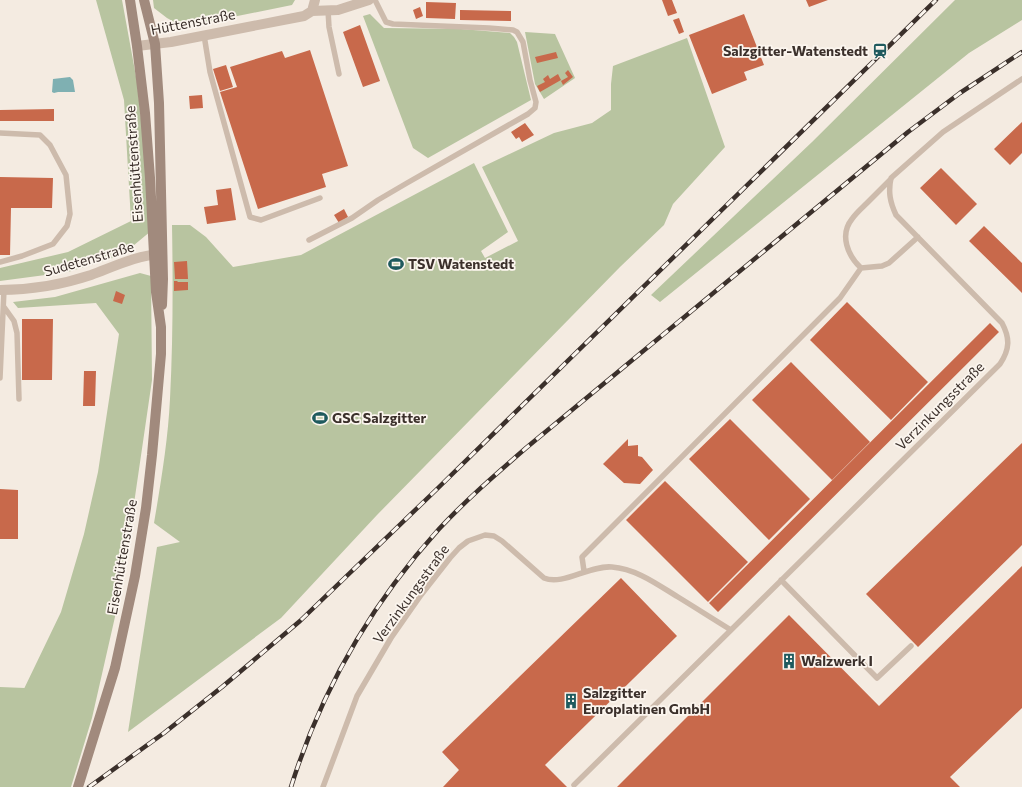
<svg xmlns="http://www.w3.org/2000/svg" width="1022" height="787" font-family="Commissioner,sans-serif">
  <rect width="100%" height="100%" fill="#f4ebe1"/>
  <path fill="#b8c4a0" d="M 96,0 L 122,0 L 137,82 L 150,202 L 151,231 L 122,255 L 68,272 L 0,281 L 0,268 L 68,252 L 131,221 L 124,100 Z
    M 153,0 L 295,0 L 292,5 L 183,27 L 167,18 L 154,8 Z
    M 955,0 L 1022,0 L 1022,20 L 969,53 L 660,302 L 651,295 L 812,142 Z
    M 370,14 L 384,28 L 461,29 L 510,33 L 514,37 L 517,42 L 531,100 L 428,158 L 413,148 L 363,16 Z
    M 525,32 L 555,34 L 575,78 L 544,99 L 535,84 Z
    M 687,38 L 725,147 L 673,204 L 664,225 L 620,267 L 377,515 L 281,618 L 128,732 L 157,547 L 180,542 L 154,523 C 161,482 168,440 170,399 C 173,341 173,283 172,225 L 190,225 L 206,237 L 233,267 L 301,255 L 474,163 L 508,232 L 481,251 L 485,258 L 518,241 L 482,167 L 554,133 L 592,123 L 611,110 L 611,84 L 613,66 Z
    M 140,273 L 151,276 L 152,380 L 122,586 L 92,718 L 71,787 L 0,787 L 0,687 L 25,688 L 22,693 L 61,612 L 84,534 L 98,472 L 119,334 L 96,303 L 18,308 L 13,302 L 55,297 Z"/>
  <path fill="#7fb0b2" d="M 70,77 L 73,80 L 75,92 L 58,92 L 54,93 L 52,92 L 53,79 Z"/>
  <path fill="#c8694b" d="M 662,0 L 672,0 L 677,13 L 668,16 Z
    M 806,0 L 828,0 L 809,7 Z
    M 426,2 L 456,3 L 455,19 L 426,18 Z
    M 420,7 L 423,16 L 416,19 L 413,10 Z
    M 460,10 L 511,11 L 511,21 L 460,20 Z
    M 744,14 L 764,65 L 744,72 L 747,80 L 712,94 L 689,35 Z
    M 679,18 L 684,32 L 679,34 L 673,20 Z
    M 360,25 L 380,81 L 363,87 L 343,32 Z
    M 310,50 L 348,166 L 322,174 L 326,187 L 258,209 L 220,92 L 237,87 L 230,67 L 282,51 L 285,58 Z
    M 556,52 L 558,58 L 537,63 L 535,57 Z
    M 226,65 L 233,87 L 220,91 L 213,69 Z
    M 568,70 L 573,77 L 563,85 L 561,81 L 568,77 L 565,73 Z
    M 558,74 L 561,80 L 540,92 L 537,86 L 545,82 L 543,79 L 548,75 L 550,79 Z
    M 202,95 L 203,108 L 190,109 L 189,96 Z
    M 54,109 L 54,121 L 0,121 L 0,110 Z
    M 1022,122 L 1022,153 L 1010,165 L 994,149 Z
    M 525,123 L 534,135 L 522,142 L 519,137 L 516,139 L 511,132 Z
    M 941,168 L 977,204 L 956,225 L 920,188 Z
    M 0,177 L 53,178 L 52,208 L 11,208 L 10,255 L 0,255 Z
    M 231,188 L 236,220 L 207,224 L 204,207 L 218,205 L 216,190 Z
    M 344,209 L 348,217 L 339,223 L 334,215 Z
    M 984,226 L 1022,263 L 1022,293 L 969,241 Z
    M 187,261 L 188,279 L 175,279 L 174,262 Z
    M 174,281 L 177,281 L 178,282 L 188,282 L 188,290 L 174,291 Z
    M 116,291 L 125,295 L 122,304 L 113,301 Z
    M 847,302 L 928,382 L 891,420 L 810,340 Z
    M 22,319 L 53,319 L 52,380 L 22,380 Z
    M 990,323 L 999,332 L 718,612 L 709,603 Z
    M 791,362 L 870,442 L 832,480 L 752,400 Z
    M 84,371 L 96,371 L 95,406 L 83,406 Z
    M 730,419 L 810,499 L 769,540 L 689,459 Z
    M 628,439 L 628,446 L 638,445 L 638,456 L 642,457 L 653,470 L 640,484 L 624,483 L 603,464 Z
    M 1022,443 L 1022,545 L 918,647 L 866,594 Z
    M 665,481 L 748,562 L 708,602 L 626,520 Z
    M 0,489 L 18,490 L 18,539 L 0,539 Z
    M 1022,566 L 1022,708 L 950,777 L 960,787 L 617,787 L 789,615 L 879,706 Z
    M 621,578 L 677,636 L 545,765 L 567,787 L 443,787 L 459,770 L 442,752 Z"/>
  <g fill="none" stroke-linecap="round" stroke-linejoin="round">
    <path stroke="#cdbbac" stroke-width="5.5" d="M 328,10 L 329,27 L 339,74
      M 204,35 L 210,72 L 250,217 L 261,220 L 320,198
      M 0,133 L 40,135 L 50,145 L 66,175 L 70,214 L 67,226 L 53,244 L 22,256 L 0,262
      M 309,240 L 352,218 L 378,200 L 407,183 L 528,114 L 535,108 L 536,102 L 530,80 L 523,42 L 517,32 L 513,30 L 489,28 L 393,24 L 386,22 L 375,0
      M 861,268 L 882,266 L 889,263 L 918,237
      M 4,307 L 14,321 L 17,333 L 19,399
      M 0,378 L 4,290
      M 584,571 L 582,557 L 840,298 L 861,268 C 848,256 839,235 852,219 C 856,213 862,208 867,203 C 875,195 883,187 891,179
      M 781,580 L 877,678 L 911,646
      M 574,785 L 731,630
      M 323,787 L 357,696 L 391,638 L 421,595 L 450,558 L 459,548 L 468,541 L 485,535 L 494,536 L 502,541 L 544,578 C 563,586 589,565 612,567 C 637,569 658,585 678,597 C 696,608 713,619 731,630 L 1000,364 C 1010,349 1010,338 1002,323 L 896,215 C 890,202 888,192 891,178 L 943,132 L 1022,79"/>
    <path stroke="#cdbbac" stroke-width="10" d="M 312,11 L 315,0
      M 137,46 L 171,42 L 304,16 L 312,11 L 338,10 L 369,0
      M 0,290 C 31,290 61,285 91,275 C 113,267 137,255 161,254"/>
    <path stroke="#a18a7d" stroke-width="10" d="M 144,0 L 155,44 L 159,103 L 163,279 L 162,305
      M 78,787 L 115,668 L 135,576 L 146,508 L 152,455 L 161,354 L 161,327 L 156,292 L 150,178 L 145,113 L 137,46 L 130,0"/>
    <defs>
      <path id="rail" d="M 89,787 L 164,733 L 222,687 L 300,621 L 436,490 L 936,0
        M 291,787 C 321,691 372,603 439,529 C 466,500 496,474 526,448 L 908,132 L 960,93 L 1022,52"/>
    </defs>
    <use href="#rail" stroke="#3b302b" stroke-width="4.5"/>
    <use href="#rail" stroke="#fbf5ee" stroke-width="3" stroke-dasharray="9" stroke-linecap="butt"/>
  </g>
  <defs>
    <symbol id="station-bare" viewBox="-9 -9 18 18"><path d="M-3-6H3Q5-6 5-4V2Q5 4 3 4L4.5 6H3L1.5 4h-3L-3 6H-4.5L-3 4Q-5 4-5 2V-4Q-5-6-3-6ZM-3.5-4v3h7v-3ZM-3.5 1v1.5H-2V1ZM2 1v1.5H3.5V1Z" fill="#1f5a5e" stroke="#fbf5ee" stroke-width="2.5" paint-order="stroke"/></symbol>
    <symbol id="stadium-bare" viewBox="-9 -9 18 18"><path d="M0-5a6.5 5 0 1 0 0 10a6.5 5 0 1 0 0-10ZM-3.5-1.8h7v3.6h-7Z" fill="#1f5a5e" stroke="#fbf5ee" stroke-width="2.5" paint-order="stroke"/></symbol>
    <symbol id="building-bare" viewBox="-9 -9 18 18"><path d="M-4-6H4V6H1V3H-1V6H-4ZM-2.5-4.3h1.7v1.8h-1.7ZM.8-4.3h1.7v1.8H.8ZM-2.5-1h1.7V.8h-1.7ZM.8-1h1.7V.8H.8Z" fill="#1f5a5e" stroke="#fbf5ee" stroke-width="2.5" paint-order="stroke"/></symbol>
  </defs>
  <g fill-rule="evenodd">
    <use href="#station-bare" x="869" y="40" width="22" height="22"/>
    <use href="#stadium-bare" x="385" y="253" width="22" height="22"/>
    <use href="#stadium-bare" x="309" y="407" width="22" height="22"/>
    <use href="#building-bare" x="778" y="650" width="22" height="22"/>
    <use href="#building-bare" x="560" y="690" width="22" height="22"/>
  </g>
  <g text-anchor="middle" stroke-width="3.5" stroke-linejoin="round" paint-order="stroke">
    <g font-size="14" fill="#3b302b" stroke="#fbf5ee">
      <text transform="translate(193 22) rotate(-11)" y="5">Hüttenstraße</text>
      <text transform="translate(134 164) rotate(-94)" y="5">Eisenhüttenstraße</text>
      <text transform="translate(89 259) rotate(-16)" y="5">Sudetenstraße</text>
      <text transform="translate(940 406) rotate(-45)" y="5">Verzinkungsstraße</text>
      <text transform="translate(122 557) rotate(-80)" y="5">Eisenhüttenstraße</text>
      <text transform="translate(411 594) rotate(-54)" y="5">Verzinkungsstraße</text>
    </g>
    <g font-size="14" font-weight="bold" fill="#3b302b" stroke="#fbf5ee" text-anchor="start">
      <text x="868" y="56" text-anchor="end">Salzgitter-Watenstedt</text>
      <text x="408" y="269">TSV Watenstedt</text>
      <text x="332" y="423">GSC Salzgitter</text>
      <text x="801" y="666">Walzwerk I</text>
      <text x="583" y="698">Salzgitter<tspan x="583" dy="16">Europlatinen GmbH</tspan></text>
    </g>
  </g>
</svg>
